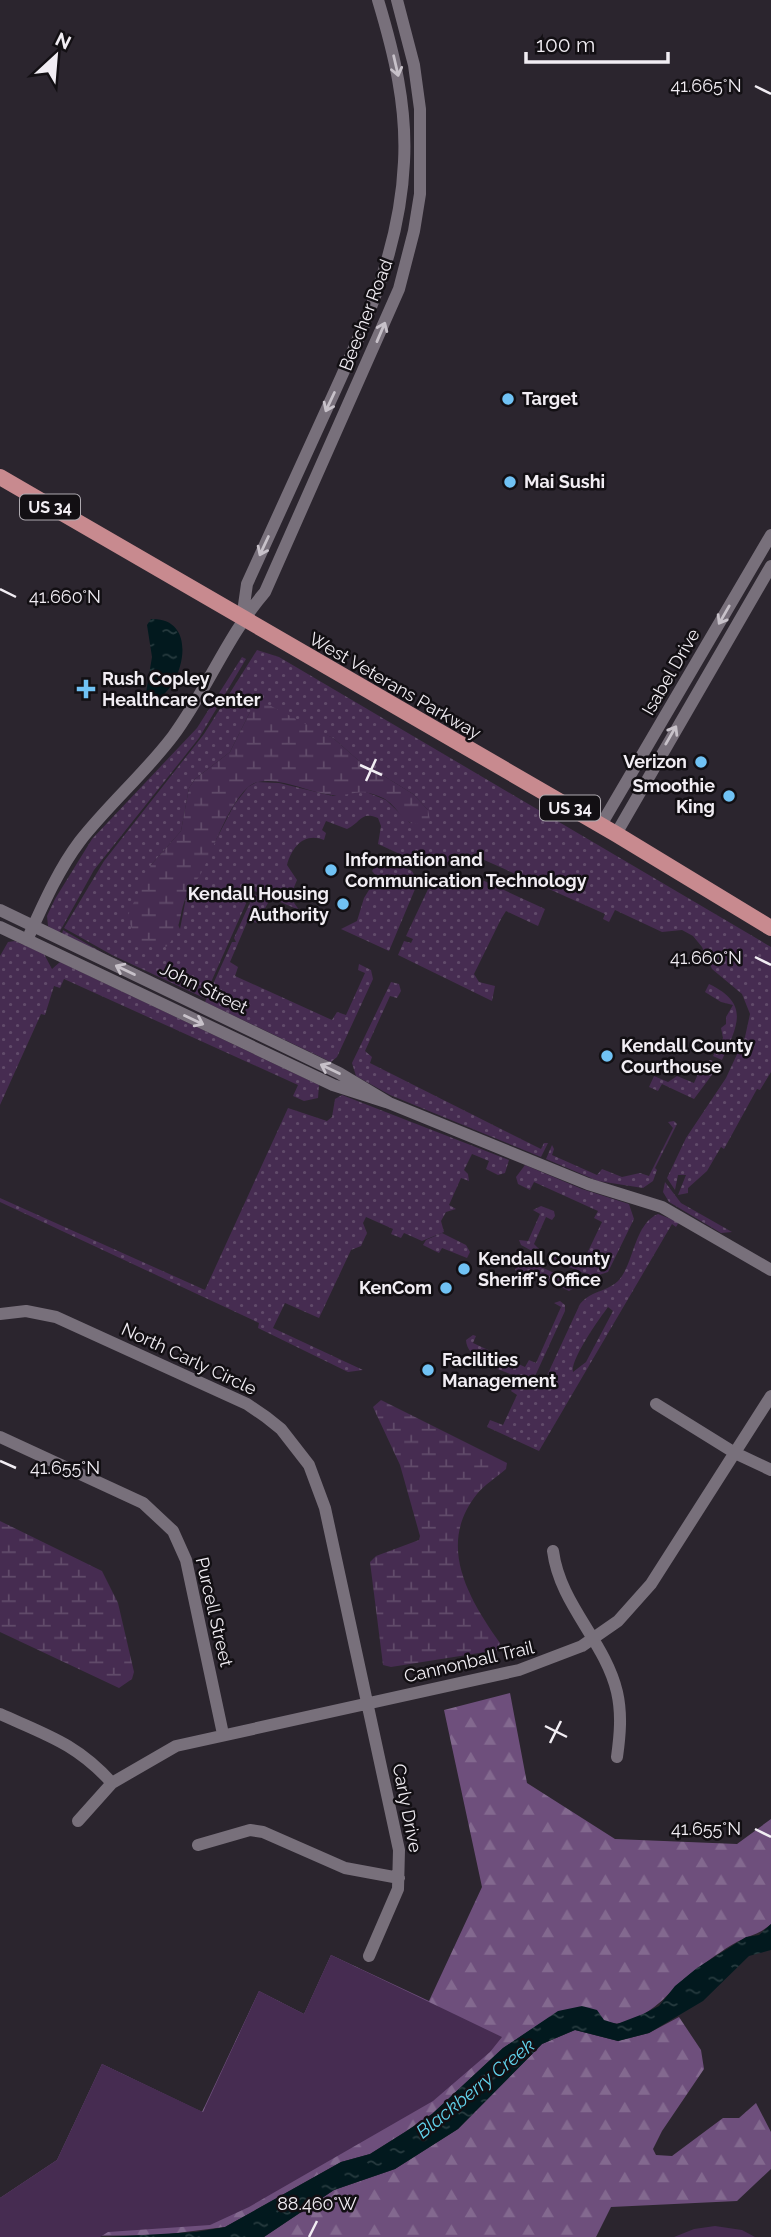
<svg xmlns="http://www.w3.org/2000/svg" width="771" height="2237" font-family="Raleway,sans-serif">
  <defs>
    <pattern id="grass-dots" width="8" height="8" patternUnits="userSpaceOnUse" patternTransform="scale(1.75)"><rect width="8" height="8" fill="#462c51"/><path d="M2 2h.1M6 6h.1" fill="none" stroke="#614b6a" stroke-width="1.8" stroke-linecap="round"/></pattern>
    <pattern id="forest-firs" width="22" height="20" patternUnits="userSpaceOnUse" patternTransform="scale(1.75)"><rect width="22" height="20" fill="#6e4f7c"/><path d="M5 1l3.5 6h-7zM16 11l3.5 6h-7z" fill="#83698f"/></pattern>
    <pattern id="wetland-marsh" width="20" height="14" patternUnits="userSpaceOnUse" patternTransform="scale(1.75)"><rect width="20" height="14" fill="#462c51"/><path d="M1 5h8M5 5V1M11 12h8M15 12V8" fill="none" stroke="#614b6a"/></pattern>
    <pattern id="water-ripples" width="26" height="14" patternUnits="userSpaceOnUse" patternTransform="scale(1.75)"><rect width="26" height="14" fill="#02191e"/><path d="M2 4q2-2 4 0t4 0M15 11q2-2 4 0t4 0" fill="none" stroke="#273b3f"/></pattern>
  </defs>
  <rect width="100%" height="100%" fill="#2b252e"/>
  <path fill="url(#grass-dots)" fill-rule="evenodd" d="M 257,650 L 279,657 L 771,947 L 771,1072 L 760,1090 L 757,1089 L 724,1149 L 721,1147 L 707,1171 L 688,1188 L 688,1193 L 678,1195 L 686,1175 L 678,1175 L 675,1190 L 667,1178 L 686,1138 L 726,1078 L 745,1037 L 750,1014 L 742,994 L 712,969 L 702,947 L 693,936 L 682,930 L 662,932 L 615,910 L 609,922 L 603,919 L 605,914 L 482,859 L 479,865 L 453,861 L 426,866 L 378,844 L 381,826 L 378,818 C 360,811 361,823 347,829 L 326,821 L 322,830 L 326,833 L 324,840 C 304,832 292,847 287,865 L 297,880 L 290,897 L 299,910 L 252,890 L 204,998 L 112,955 L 64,928 L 104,861 L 204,734 ZM 250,712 L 304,725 L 333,738 L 358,760 L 413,794 L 428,810 L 410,823 L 386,800 L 366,792 L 355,790 L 333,796 L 279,783 L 257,782 L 248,787 L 234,805 L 186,898 L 180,929 L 151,865 L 181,831 L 189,788 L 195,779 L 230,752 Z
    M 242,657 L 246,659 L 199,738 L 94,870 L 59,933 L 48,926 L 47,916 L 55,899 L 92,839 L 197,728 Z
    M 382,857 L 412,871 L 418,882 L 389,951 L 341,929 L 357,921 L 364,898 L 377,877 L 372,871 Z
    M 464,877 L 480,879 L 545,909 L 538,926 L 506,911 L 501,919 L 474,974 L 479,982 L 495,986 L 492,1001 L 398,955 L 404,941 L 411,943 L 413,939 L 406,936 L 429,887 Z
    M 254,894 L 269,901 L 257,923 L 248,920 L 230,962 L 238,967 L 235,976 L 332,1020 L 337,1012 L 346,1015 L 365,973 L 358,970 L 359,964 L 371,970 L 373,979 L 337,1057 L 331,1062 L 62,934 L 63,930 L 103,953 L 205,1002 L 232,942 L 236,942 L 234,938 Z
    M 15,941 L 44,954 L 52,969 L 60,962 L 319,1085 L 318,1098 L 304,1101 L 293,1096 L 298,1085 L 64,979 L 60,988 L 54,986 L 45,1015 L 41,1014 L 0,1105 L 0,956 L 8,942 Z
    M 391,982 L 399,984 L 401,991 L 397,998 L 390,996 L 365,1051 L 372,1057 L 370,1063 L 541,1149 L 544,1143 L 548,1143 L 541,1157 L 390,1095 L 356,1076 L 352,1063 Z
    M 709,984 C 751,1004 737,1026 722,1060 L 713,1056 L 723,1038 L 721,1028 L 726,1024 L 726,1017 L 733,1005 L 721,1002 L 705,992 Z
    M 710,1060 L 720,1064 L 694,1099 L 662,1084 L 658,1091 L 649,1087 L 654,1076 L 668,1082 L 677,1076 L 694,1083 L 702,1065 Z
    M 342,1095 L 509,1160 L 505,1173 L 498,1175 L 486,1169 L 489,1161 L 472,1154 L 464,1170 L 468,1174 L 469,1181 L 461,1178 L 449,1205 L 456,1209 L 446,1212 L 441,1221 L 444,1232 L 422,1241 L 404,1233 L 401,1238 L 391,1234 L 393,1229 L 366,1217 L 363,1223 L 367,1233 L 361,1246 L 351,1250 L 319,1318 L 285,1303 L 273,1328 L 363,1370 L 348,1372 L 258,1328 L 259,1323 L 0,1202 L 0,1198 L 205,1290 L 288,1108 L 327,1121 L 332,1117 L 335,1099 Z
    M 674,1121 L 677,1124 L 655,1168 L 657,1170 L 653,1181 L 643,1188 L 598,1181 L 546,1159 L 552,1145 L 554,1149 L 552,1155 L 597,1175 L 602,1169 L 622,1177 L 640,1173 L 649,1176 L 673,1128 L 668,1122 Z
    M 525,1165 L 582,1189 L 629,1204 L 634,1219 L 608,1272 L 593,1277 L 552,1260 L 553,1251 L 583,1262 L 602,1222 L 594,1218 L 598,1211 L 534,1182 L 530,1190 L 518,1184 L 516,1177 Z
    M 665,1182 L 681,1203 L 732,1232 L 721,1233 L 669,1202 L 663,1192 Z
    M 541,1206 L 554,1211 L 555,1216 L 552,1220 L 546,1217 L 534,1244 L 540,1250 L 534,1252 L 521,1245 L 519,1240 L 528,1241 L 540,1214 L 533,1210 Z
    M 658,1214 L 679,1222 L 676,1227 L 672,1224 L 539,1451 L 487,1427 L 490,1420 L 503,1425 L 517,1395 L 511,1391 L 513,1388 L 531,1390 L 544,1382 L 580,1304 C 592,1289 612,1292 622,1276 C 634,1258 636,1223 658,1214 ZM 608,1307 L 613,1311 L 586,1362 L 573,1372 C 570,1360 599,1319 608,1307 Z
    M 442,1233 L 466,1245 L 470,1252 L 467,1258 L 442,1248 L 439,1253 L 423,1245 L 426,1240 Z
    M 528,1261 L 574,1282 L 576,1287 L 569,1291 L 536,1275 L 520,1279 L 515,1269 Z
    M 560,1301 L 565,1305 L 565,1311 L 536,1374 L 531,1379 L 523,1379 C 505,1371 467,1362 466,1340 L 473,1335 L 476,1336 L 473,1343 L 525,1367 L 529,1360 L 536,1363 L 561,1307 L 554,1303 Z"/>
  <path fill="url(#forest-firs)" d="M 510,1693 L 527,1783 L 615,1839 L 737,1844 L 771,1819 L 771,1924 C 761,1933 754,1934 743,1939 C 728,1946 712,1958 698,1968 C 668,1989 660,2013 621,2023 C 610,2026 571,2014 558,2012 L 503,2048 L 432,2114 L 405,2132 L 370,2154 L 341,2162 L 225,2227 L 161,2235 L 0,2237 L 0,2198 L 57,2160 L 102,2064 L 202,2112 L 259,1991 L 304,2014 L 331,1955 L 429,2001 L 482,1887 L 444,1710 Z
    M 679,2017 L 701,2050 L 704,2069 L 662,2131 L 653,2149 L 656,2155 L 672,2156 L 723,2118 L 739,2118 L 756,2103 L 771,2132 L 771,2169 L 737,2201 L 611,2207 L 596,2237 L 264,2237 L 334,2190 L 395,2169 L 458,2129 L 542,2044 L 575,2030 L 618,2041 L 649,2033 Z"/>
  <path fill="url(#wetland-marsh)" d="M 267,704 L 333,738 L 358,760 L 413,794 L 428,810 L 430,820 C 404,834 402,808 383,798 C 357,786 354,797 332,795 C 308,793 283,777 258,782 C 235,786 213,850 203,870 C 198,879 191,888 186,897 C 178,917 183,924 168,946 L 157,949 L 137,941 L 127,917 L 151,865 L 181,831 L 189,788 L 195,779 L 230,752 L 250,712 L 257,706 Z
    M 381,1400 L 507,1463 L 506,1469 C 497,1477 484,1485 477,1494 C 436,1545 469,1599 500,1643 L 498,1650 L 391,1667 L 383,1665 L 370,1562 L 376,1556 L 419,1540 L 420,1536 L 400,1465 L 373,1407 Z
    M 0,1521 L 102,1571 L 118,1603 L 134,1672 L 132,1679 L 119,1688 L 0,1632 Z"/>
  <path fill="#462c51" d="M 331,1955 L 502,2037 L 490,2052 L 433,2101 L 249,2207 L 210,2225 L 108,2232 L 100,2237 L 0,2237 L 0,2198 L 57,2160 L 102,2064 L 203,2112 L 259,1991 L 304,2014 Z
    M 715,2226 L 742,2230 L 755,2237 L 674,2237 L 694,2229 Z"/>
  <path fill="url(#water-ripples)" d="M 151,619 C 202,617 182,692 154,700 L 146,693 L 152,657 L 147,625 Z
    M 771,1924 L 771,1950 L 749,1956 L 703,2001 L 649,2033 L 618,2041 L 575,2030 L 542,2044 L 458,2129 L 395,2169 L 334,2190 L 264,2237 L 108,2237 L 196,2232 L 225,2227 L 341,2162 L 370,2154 L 405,2132 L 432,2114 L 503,2048 L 558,2011 L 582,2006 L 597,2010 L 604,2020 L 617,2024 L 643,2014 L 659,2006 L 675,1986 L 697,1968 L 746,1937 L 759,1935 Z"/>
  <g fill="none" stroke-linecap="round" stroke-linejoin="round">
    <path stroke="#78707b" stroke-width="12" d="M 242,619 L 247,584 C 274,524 302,464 329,404 C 365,325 400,251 404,162 C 407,106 394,53 378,0
      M 601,825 L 771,535
      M 616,834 L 771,566
      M 0,910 L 339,1073 L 389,1103 L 588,1184 L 662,1207 L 771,1270
      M 0,927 L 333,1085 L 386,1102
      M 27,940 C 42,907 58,870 80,841 C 109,804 145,773 173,736 C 207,690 227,636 265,592 L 399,289 L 414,231 L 420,194 L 420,109 L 414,65 L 397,0
      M 0,1314 L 26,1311 L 56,1317 L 247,1404 L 266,1417 L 281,1429 L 309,1465 L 325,1508 L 399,1850 L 398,1889 L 369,1956
      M 656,1404 L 735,1453 L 771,1470
      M 0,1437 L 143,1503 L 173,1531 L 186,1560 L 223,1734
      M 553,1551 C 560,1605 605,1641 617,1692 C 622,1714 620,1735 617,1757
      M 0,1714 C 47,1735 77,1744 112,1783
      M 78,1821 L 112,1783 L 176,1746 L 519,1670 L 582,1646 L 618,1621 L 651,1584 L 771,1396
      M 198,1845 L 250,1830 L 263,1832 L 345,1868 L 399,1878"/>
    <path stroke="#c88a8f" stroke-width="16" d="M 0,477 L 616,834 L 771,928"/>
  </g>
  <defs><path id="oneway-shaft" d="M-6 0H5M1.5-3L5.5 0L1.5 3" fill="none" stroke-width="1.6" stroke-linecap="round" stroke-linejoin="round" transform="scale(1.75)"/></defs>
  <g stroke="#c7c1c9">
    <use href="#oneway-shaft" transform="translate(396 66) rotate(77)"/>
    <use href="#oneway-shaft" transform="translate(381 332) rotate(-67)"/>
    <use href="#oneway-shaft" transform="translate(330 402) rotate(115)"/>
    <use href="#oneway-shaft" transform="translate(264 546) rotate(115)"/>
    <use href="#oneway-shaft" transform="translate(724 615) rotate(120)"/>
    <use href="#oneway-shaft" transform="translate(671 735) rotate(-60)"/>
    <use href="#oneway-shaft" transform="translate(125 970) rotate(-154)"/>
    <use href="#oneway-shaft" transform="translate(194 1020) rotate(25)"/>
    <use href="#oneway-shaft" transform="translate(330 1069) rotate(-154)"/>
  </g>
  <path fill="none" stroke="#f1edf3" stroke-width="2.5" d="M 755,86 L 771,94M 0,589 L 16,597M 360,765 L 382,775M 366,781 L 376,759M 755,957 L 771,965M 0,1461 L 16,1468M 545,1726 L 567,1737M 550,1743 L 561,1721M 755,1829 L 771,1837M 309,2237 L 317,2221"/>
  <g fill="#70c2f4" stroke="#120f13" stroke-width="2.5">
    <circle cx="508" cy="399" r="7"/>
    <circle cx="510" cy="482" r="7"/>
    <path d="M82.5 678.5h7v7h7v7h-7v7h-7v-7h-7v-7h7z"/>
    <circle cx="701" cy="762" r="7"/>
    <circle cx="729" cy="796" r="7"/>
    <circle cx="331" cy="870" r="7"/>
    <circle cx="343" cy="904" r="7"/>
    <circle cx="607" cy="1056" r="7"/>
    <circle cx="464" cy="1269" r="7"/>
    <circle cx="446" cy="1288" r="7"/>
    <circle cx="428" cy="1370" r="7"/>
  </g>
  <g text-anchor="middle" stroke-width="5" stroke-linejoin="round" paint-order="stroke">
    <g fill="#120f13" stroke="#aeaab0" stroke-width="2">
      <rect x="20" y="494.5" width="60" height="25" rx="5"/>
      <rect x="540" y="795.5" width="60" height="25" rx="5"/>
    </g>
    <g font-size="16" font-weight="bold" fill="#f1edf3">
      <text x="50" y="513">US 34</text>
      <text x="570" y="814">US 34</text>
    </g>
    <g font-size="18" fill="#f1edf3" stroke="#120f13">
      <text transform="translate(366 315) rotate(-69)" y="6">Beecher Road</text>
      <text transform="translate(671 672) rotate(-60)" y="6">Isabel Drive</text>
      <text transform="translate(395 686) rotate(30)" y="6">West Veterans Parkway</text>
      <text transform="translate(204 988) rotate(26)" y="6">John Street</text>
      <text transform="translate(189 1359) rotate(25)" y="6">North Carly Circle</text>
      <text transform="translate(214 1612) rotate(77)" y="6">Purcell Street</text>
      <text transform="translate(469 1662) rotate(-13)" y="6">Cannonball Trail</text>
      <text transform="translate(407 1808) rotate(79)" y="6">Carly Drive</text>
    </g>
    <g font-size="18" font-weight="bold" fill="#f1edf3" stroke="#120f13" text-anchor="start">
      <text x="522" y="405">Target</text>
      <text x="524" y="488">Mai Sushi</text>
      <text x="102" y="685">Rush Copley<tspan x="102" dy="21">Healthcare Center</tspan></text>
      <text x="687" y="768" text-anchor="end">Verizon</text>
      <text x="715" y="792" text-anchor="end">Smoothie<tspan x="715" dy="21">King</tspan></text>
      <text x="345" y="866">Information and<tspan x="345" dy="21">Communication Technology</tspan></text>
      <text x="329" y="900" text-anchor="end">Kendall Housing<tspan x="329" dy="21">Authority</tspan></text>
      <text x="621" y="1052">Kendall County<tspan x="621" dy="21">Courthouse</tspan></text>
      <text x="478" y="1265">Kendall County<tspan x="478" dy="21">Sheriff's Office</tspan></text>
      <text x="432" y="1294" text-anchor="end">KenCom</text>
      <text x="442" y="1366">Facilities<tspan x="442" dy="21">Management</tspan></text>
    </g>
    <g font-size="19" font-style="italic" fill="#61d3ec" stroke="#120f13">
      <text transform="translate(475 2088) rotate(-39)" y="7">Blackberry Creek</text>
    </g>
  </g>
  <g font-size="18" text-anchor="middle" fill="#f1edf3" stroke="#120f13" stroke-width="5" stroke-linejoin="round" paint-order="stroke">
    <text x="706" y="92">41.665°N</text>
    <text x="65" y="603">41.660°N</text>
    <text x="706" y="964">41.660°N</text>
    <text x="65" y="1474">41.655°N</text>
    <text x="706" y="1835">41.655°N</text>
    <text x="317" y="2210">88.460°W</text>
  </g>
  <g transform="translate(56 56) rotate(26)" stroke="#120f13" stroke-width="5" paint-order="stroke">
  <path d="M0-5L12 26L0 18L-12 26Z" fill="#f1edf3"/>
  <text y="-10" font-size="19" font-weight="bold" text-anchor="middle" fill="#f1edf3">N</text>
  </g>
  <path d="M526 52v10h142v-10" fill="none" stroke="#f1edf3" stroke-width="3.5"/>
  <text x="536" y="52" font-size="21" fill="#f1edf3" stroke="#120f13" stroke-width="5" paint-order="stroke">100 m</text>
</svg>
